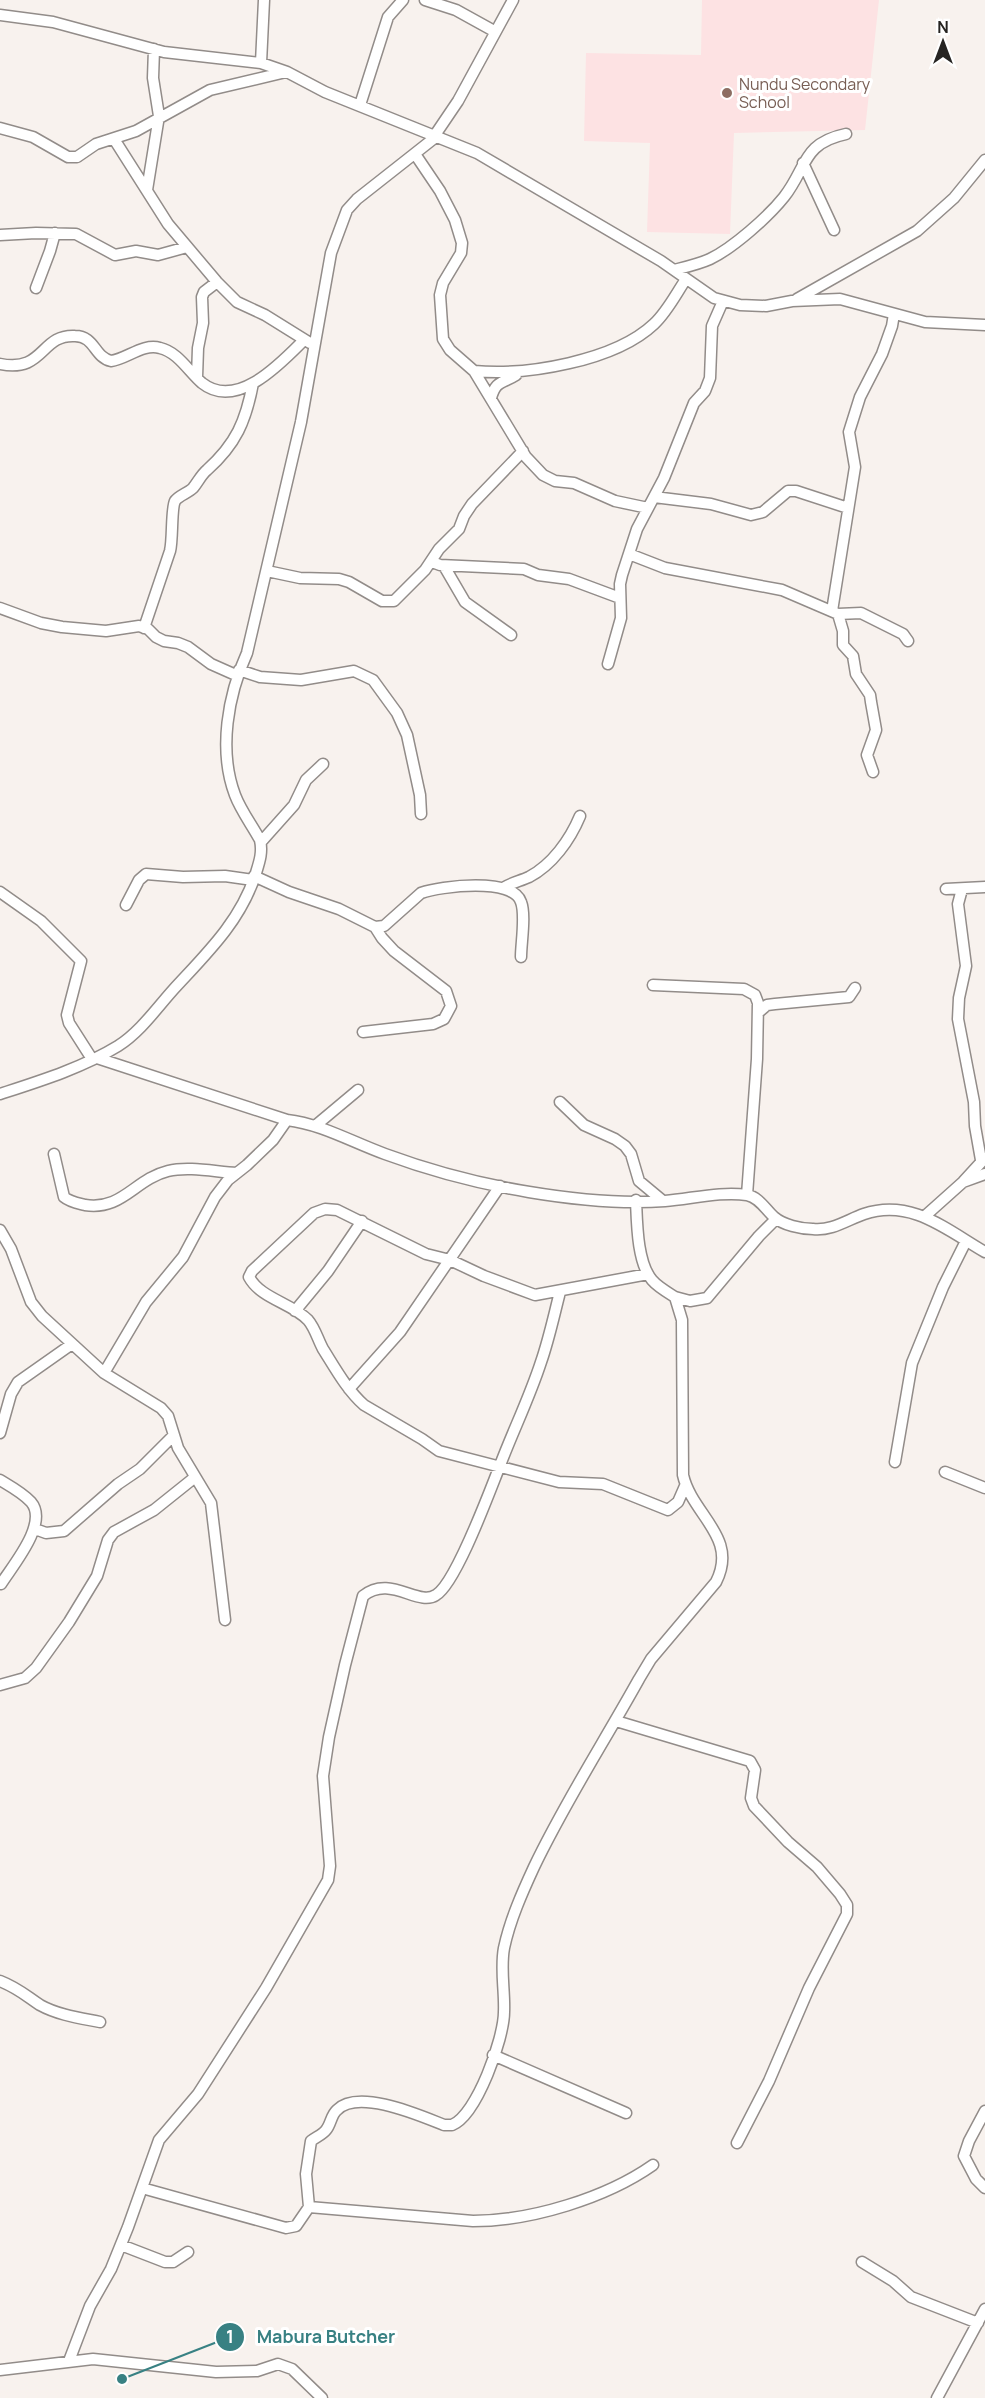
<svg xmlns="http://www.w3.org/2000/svg" width="985" height="2398" font-family="Manrope,sans-serif">
  <rect width="100%" height="100%" fill="#f8f2ee"/>
  <path fill="#fde2e3" d="M 702,0 L 879,0 L 865,130 L 734,133 L 730,234 L 647,232 L 650,143 L 584,141 L 586,53 L 701,55 Z"/>
  <g fill="none" stroke-linecap="round" stroke-linejoin="round">
    <defs>
      <path id="minor" d="M 425,0 L 456,10 L 494,31
        M 0,15 L 53,22 L 164,52 L 261,63 L 287,72 L 325,92 L 477,153 L 661,261 L 714,298 L 740,305 L 766,306 L 792,301 L 840,299 L 925,322 L 985,325
        M 261,63 L 264,0
        M 360,105 L 388,17 L 403,0
        M 0,128 L 33,137 L 68,157 L 77,157 L 96,144 L 136,131 L 210,90 L 286,72
        M 435,135 L 458,101 L 513,0
        M 114,139 L 168,224 L 217,282 L 237,302 L 265,315 L 310,343
        M 415,154 L 440,191 L 455,220 L 462,243 L 461,253 L 443,283 L 440,295 L 443,339 L 450,350 L 474,371 L 526,457 L 543,475 L 555,481 L 574,483 L 615,501 L 648,508
        M 803,163 L 834,230
        M 147,190 L 159,116 L 153,78 L 154,49
        M 0,235 L 36,233 L 76,234 L 115,255 L 136,251 L 158,255 L 187,247
        M 674,270 C 686,267 699,264 710,259 C 733,248 768,217 784,197 C 807,168 802,143 846,134
        M 36,288 L 50,251 L 55,233
        M 797,299 L 917,231 L 954,198 L 985,160
        M 0,364 C 45,373 40,334 75,336 C 95,336 94,357 111,361 C 127,359 143,343 160,348 C 178,352 189,372 202,383 C 237,411 282,362 304,340
        M 474,371 C 526,376 615,361 654,324 C 667,312 676,294 686,279
        M 197,377 L 198,348 L 203,323 L 202,297 L 204,292 L 217,282
        M 491,398 C 496,380 502,384 516,375
        M 654,497 L 711,504 L 751,515 L 763,512 L 788,491 L 796,491 L 848,508
        M 629,554 L 665,568 L 782,590 L 838,614 L 861,613 L 903,634 L 908,641
        M 432,562 L 440,565 L 524,569 L 538,575 L 569,579 L 620,598
        M 444,566 L 465,602 L 511,635
        M 267,571 L 300,578 L 339,579 L 349,582 L 382,601 L 394,601 L 425,570 L 439,549 L 459,529 L 464,516 L 472,504 L 523,451
        M 0,608 L 41,623 L 62,627 L 106,631 L 139,626 L 148,629 L 156,637 L 164,641 L 178,643 L 188,647 L 211,664 L 238,676
        M 832,611 L 855,467 L 849,432 L 860,397 L 882,354 L 892,326 L 894,314
        M 838,614 L 843,631 L 843,645 L 853,656 L 856,674 L 870,695 L 871,702 L 876,730 L 867,755 L 873,772
        M 144,628 L 170,551 C 173,540 171,508 175,501 C 178,496 188,493 193,488 C 198,482 201,475 207,470 C 236,444 246,421 253,383
        M 608,664 L 621,618 L 620,584 L 622,575 L 637,529 L 664,478 L 694,403 L 705,391 L 710,378 L 712,326 L 723,301
        M 239,670 L 260,677 L 301,680 L 354,671 L 373,680 L 397,713 L 407,735 L 420,795 L 421,814
        M 261,842 L 294,805 L 306,780 L 323,764
        M 254,876 L 289,892 L 339,909 L 375,927 L 384,926 L 421,893 C 441,886 513,877 521,902 C 526,915 521,943 521,957
        M 503,888 C 511,883 520,881 529,877 C 552,865 570,840 580,816
        M 946,889 L 985,887
        M 962,889 L 958,904 L 966,966 L 959,998 L 958,1019 L 974,1102 L 975,1126 L 981,1160
        M 0,892 L 41,921 L 81,961 L 67,1015 L 69,1023 L 92,1059
        M 126,905 L 139,880 L 146,874 L 183,877 L 225,876 L 253,880
        M 653,985 L 744,989 L 755,995 L 758,1003 L 757,1059 L 747,1195
        M 760,1011 L 767,1005 L 775,1004 L 849,997 L 855,988
        M 363,1032 L 433,1024 L 444,1019 L 451,1006 L 446,991 L 394,951 L 382,938 L 375,927
        M 97,1058 L 287,1120 C 321,1124 352,1142 385,1154 C 431,1171 481,1184 529,1192 C 571,1199 623,1204 665,1201 C 691,1199 721,1191 747,1195 C 759,1197 766,1210 774,1217 C 783,1225 801,1229 813,1229 C 832,1231 847,1220 864,1214 C 911,1198 947,1230 985,1252
        M 0,1094 C 40,1081 82,1068 118,1046 C 140,1032 156,1009 173,990 C 206,954 239,923 255,876 C 259,863 263,853 260,840 C 252,825 241,811 235,795 C 218,750 228,695 247,653 L 301,422 L 331,253 L 347,210 L 357,199 L 437,136
        M 560,1102 L 584,1125 L 615,1139 L 625,1146 L 631,1154 L 639,1181 L 663,1201
        M 315,1126 L 358,1090
        M 54,1154 L 64,1197 C 70,1202 77,1203 85,1205 C 122,1211 135,1179 168,1171 C 189,1166 216,1172 237,1173
        M 963,1182 L 985,1174
        M 925,1216 L 963,1182 L 985,1158
        M 0,1230 L 11,1249 L 31,1302 L 42,1316 L 104,1373 L 161,1408 L 168,1416 L 178,1448 L 211,1503 L 225,1620
        M 648,1274 L 535,1295 L 484,1276 L 450,1260 L 426,1254 L 337,1210 L 325,1209 L 314,1213 L 252,1271 L 249,1277 C 261,1299 292,1303 308,1320 C 315,1328 318,1340 323,1349 C 335,1368 347,1390 364,1405 L 422,1439 L 439,1451 L 559,1482 L 603,1484 L 668,1510 L 678,1502 L 685,1486
        M 675,1297 L 690,1301 L 707,1298 L 759,1236 L 776,1219
        M 295,1311 L 328,1271 L 362,1221
        M 104,1373 L 146,1302 L 183,1257 L 215,1197 L 228,1180 L 247,1165 L 273,1140 L 287,1120
        M 349,1389 L 400,1332 L 500,1186
        M 0,1433 L 11,1394 L 18,1382 L 72,1344
        M 895,1462 L 912,1363 L 943,1287 L 966,1241
        M 945,1472 L 985,1488
        M 0,1480 C 10,1486 23,1493 31,1502 C 49,1523 13,1565 1,1584
        M 35,1529 L 46,1533 L 64,1531 L 118,1484 L 140,1469 L 173,1436
        M 0,1685 L 25,1678 L 36,1668 L 69,1622 L 97,1576 L 108,1540 L 114,1532 L 154,1510 L 194,1478
        M 616,1721 L 750,1761 L 755,1770 L 751,1798 L 754,1806 L 788,1842 L 817,1867 L 840,1894 L 847,1905 L 847,1914 L 809,1988 L 769,2081 L 737,2143
        M 0,1981 C 18,1988 25,1995 40,2005 C 58,2015 80,2018 100,2022
        M 493,2055 L 626,2113
        M 985,2111 L 969,2141 L 964,2156 L 976,2179 L 985,2188
        M 142,2188 L 286,2228 L 296,2226 L 309,2207 L 473,2221 C 531,2221 606,2198 653,2165
        M 309,2207 L 306,2174 L 311,2141 C 316,2137 322,2135 326,2130 C 331,2124 331,2115 337,2110 C 358,2088 421,2116 444,2125 L 452,2125 C 477,2115 504,2038 504,2012 C 505,1991 500,1969 504,1948 C 510,1920 522,1893 534,1867 C 565,1802 604,1742 639,1679 L 651,1659 L 716,1582 C 739,1537 692,1515 683,1475 L 682,1320 L 675,1297 C 667,1292 658,1287 652,1280 C 637,1262 637,1223 636,1200
        M 121,2245 L 165,2262 L 173,2262 L 188,2252
        M 862,2262 L 893,2281 L 911,2297 L 978,2323
        M 69,2361 L 90,2306 L 111,2269 L 128,2227 L 159,2140 L 198,2094 L 266,1988 L 328,1880 L 330,1866 L 323,1776 L 329,1737 L 345,1665 L 363,1596 C 390,1574 418,1607 436,1595 C 456,1583 489,1493 499,1468 C 512,1433 529,1399 541,1362 C 549,1339 554,1315 560,1292
        M 0,2370 L 93,2359 L 216,2372 L 257,2371 L 278,2364 L 292,2369 L 322,2398
        M 937,2398 L 985,2309"/>
    </defs>
    <use href="#minor" stroke="#928c89" stroke-width="13"/>
    <use href="#minor" stroke="#fff" stroke-width="10"/>
  </g>
  <circle fill="#8d6e63" stroke="#fff" stroke-width="2" cx="727" cy="93" r="6"/>
  <g text-anchor="middle" stroke-width="6" stroke-linejoin="round" paint-order="stroke">
    <g font-size="16" fill="#785e54" stroke="#fff" text-anchor="start">
      <text x="739" y="90">Nundu Secondary<tspan x="739" dy="18">School</tspan></text>
    </g>
  </g>
  <path fill="none" stroke="#388183" stroke-width="2" d="M122 2379L230 2337"/>
  <g fill="#388183" stroke="#fff" stroke-width="2">
    <circle cx="122" cy="2379" r="6"/>
    <circle cx="230" cy="2337" r="15"/>
  </g>
  <g font-size="18" text-anchor="middle" font-weight="bold" fill="#fff">
    <text x="230" y="2343">1</text>
  </g>
  <g font-size="18" text-anchor="middle" font-weight="bold" fill="#388183" stroke="#fff" stroke-width="6" stroke-linejoin="round" paint-order="stroke">
    <text x="326" y="2343">Mabura Butcher</text>
  </g>
  <g transform="translate(943 42)" stroke="#ffffff" stroke-width="4.5" paint-order="stroke">
  <path d="M0-4.5L10 22L0 15L-10 22Z" fill="#262422"/>
  <text y="-9" font-size="16" font-weight="bold" text-anchor="middle" fill="#262422">N</text>
  </g>
</svg>
